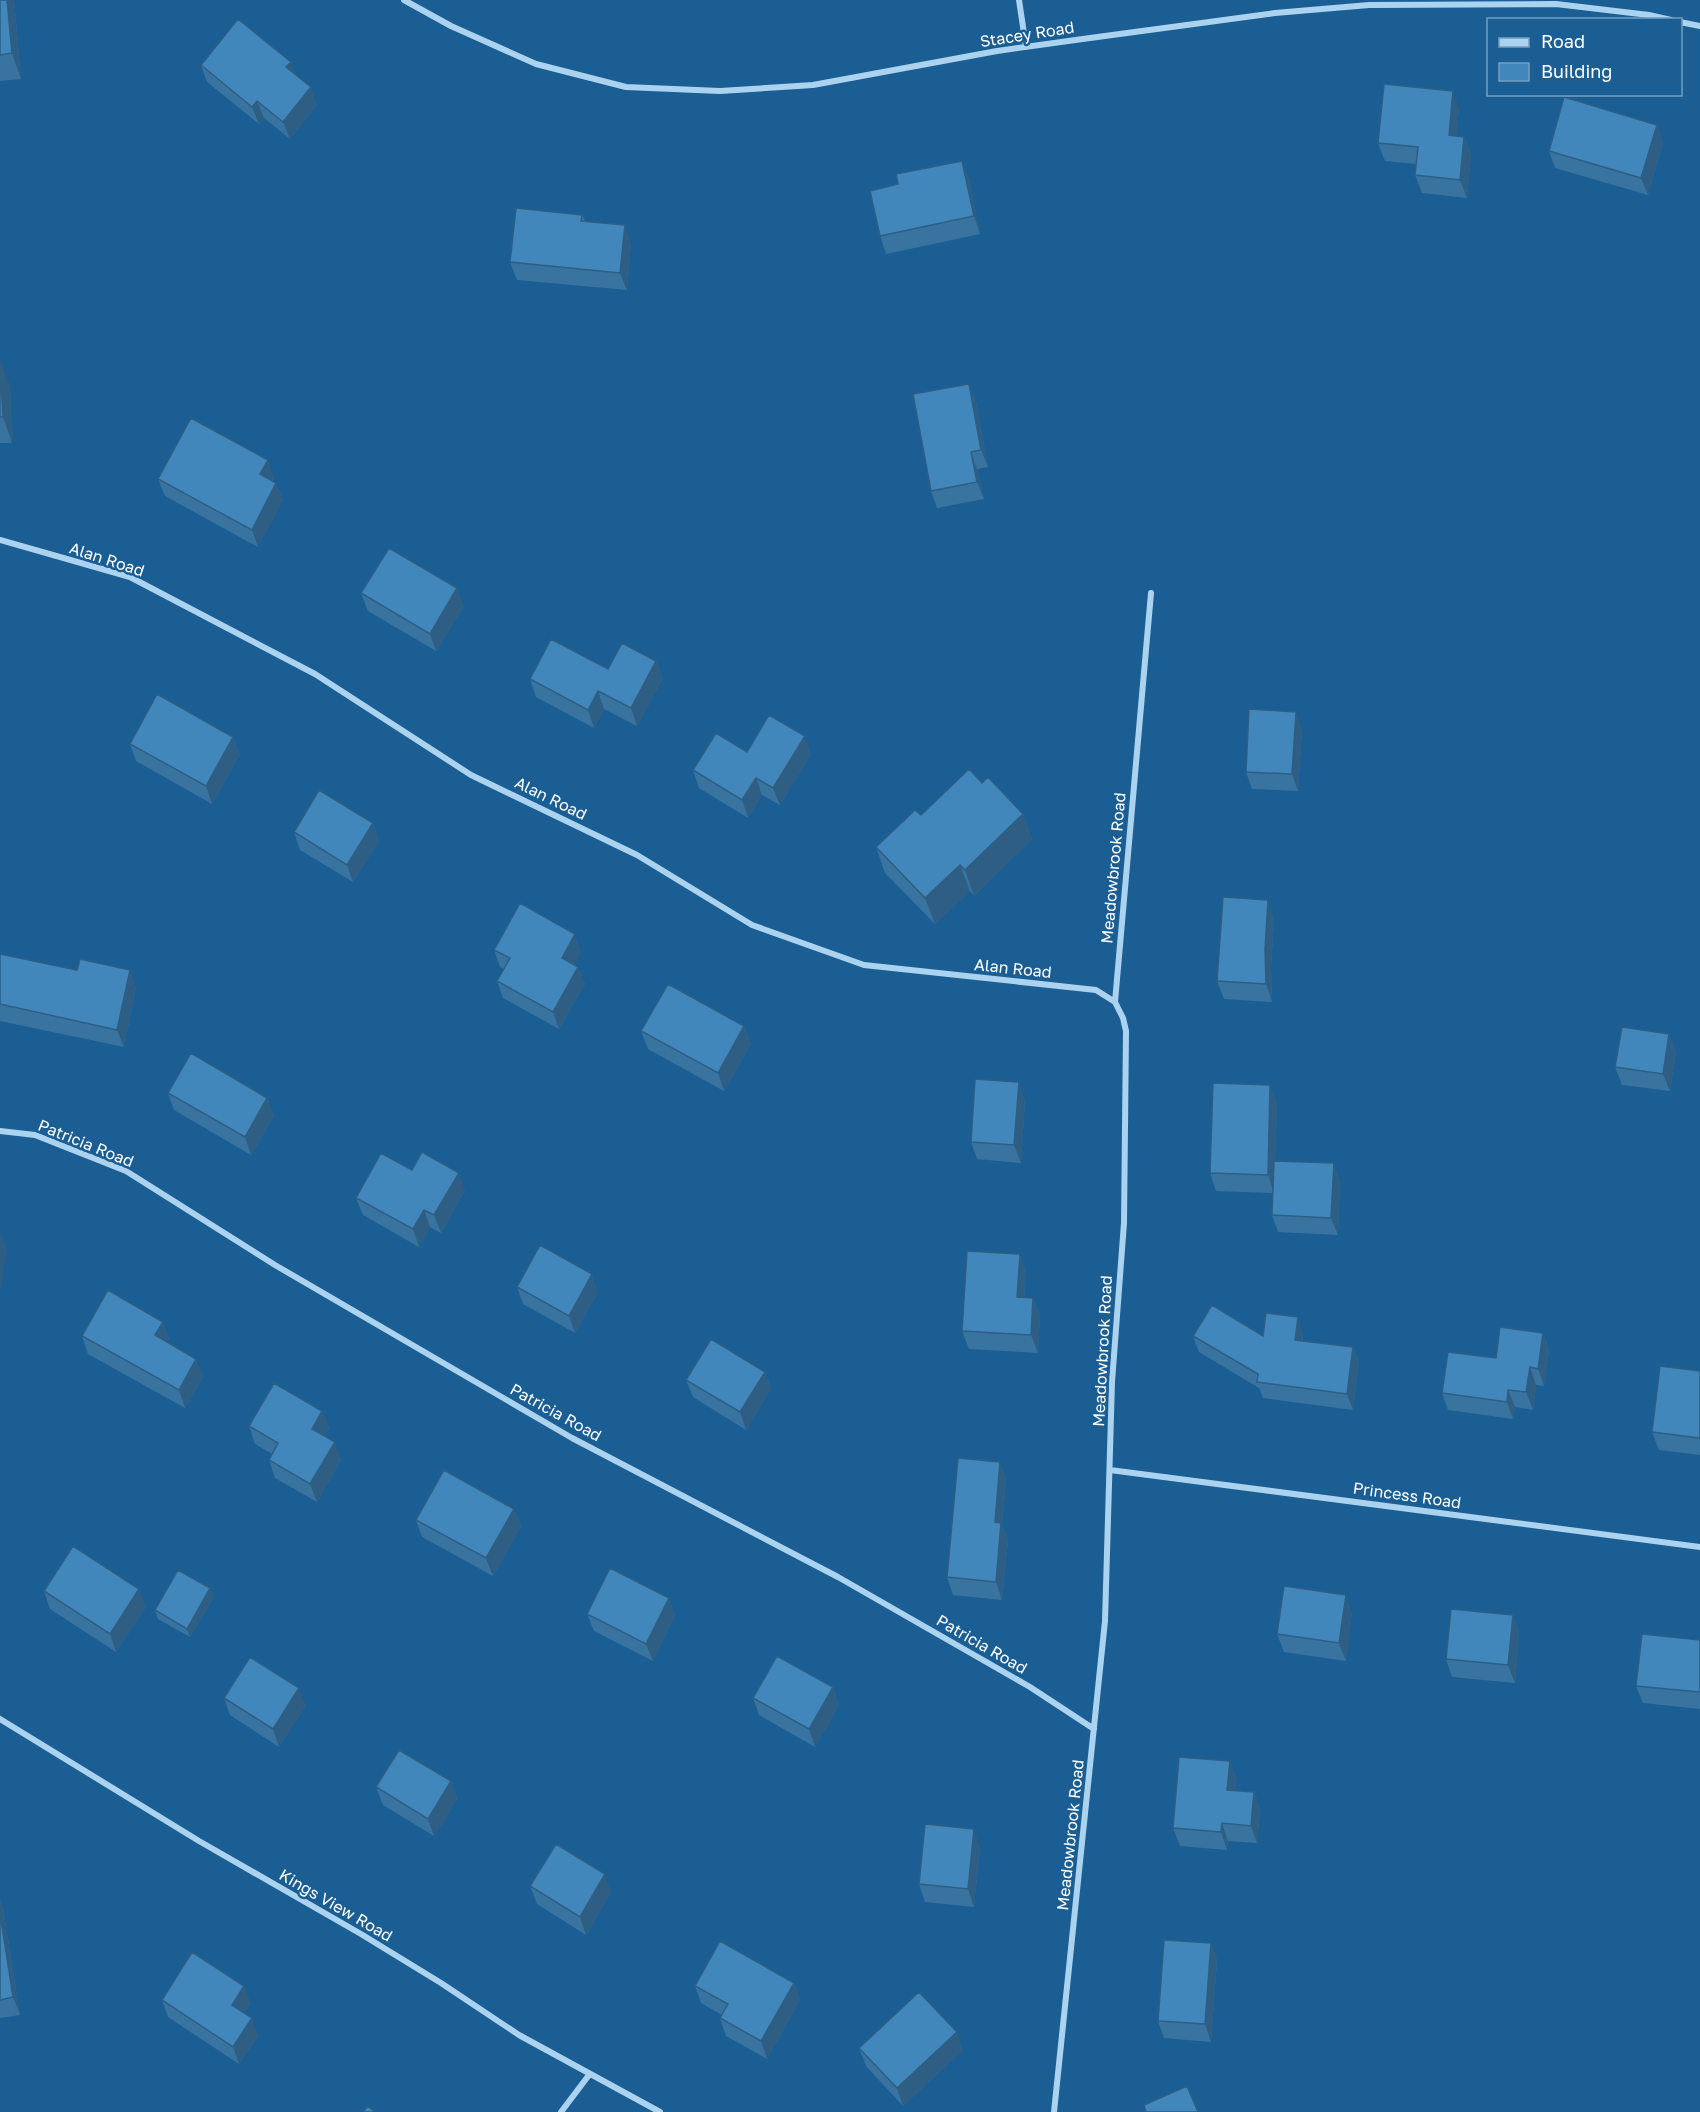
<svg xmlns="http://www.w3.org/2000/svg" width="1700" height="2112" font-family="'Golos Text',sans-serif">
  <rect width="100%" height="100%" fill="#1a5e94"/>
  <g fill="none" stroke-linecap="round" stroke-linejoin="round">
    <path stroke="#abd3f0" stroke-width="6" d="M 404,0 L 451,26 L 536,64 L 626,87 L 720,91 L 813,85 L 997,51 L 1090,38 L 1275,13 L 1369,5 L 1556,4 L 1649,15 L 1671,20
      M 1019,0 L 1026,47
      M 1680,22 L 1700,26
      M 0,540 L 130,577 L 315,674 L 471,775 L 637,855 L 752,925 L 864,965 L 1096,990 L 1115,1002
      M 0,1131 L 35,1135 L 126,1171 L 275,1265 L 572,1438 L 838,1577 L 1030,1687 L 1094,1729
      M 1110,1470 L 1700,1547
      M 0,1719 L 199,1841 L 361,1934 L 441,1983 L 519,2035 L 660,2112
      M 561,2112 L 589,2075
      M 1054,2112 L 1105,1621 L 1112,1382 L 1124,1223 L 1126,1031 L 1123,1018 L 1115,1002 L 1151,593"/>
  </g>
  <path fill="#3974a1" d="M 0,0 L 14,0 L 21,79 L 0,81 Z
    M 201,65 L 317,105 L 290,139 L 264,118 L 259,124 L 207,82 Z
    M 1459,108 L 1456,136 L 1464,137 L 1471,154 L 1467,198 L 1422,193 L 1415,175 L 1416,164 L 1385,161 L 1378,143 Z
    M 1657,125 L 1663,143 L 1648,195 L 1555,168 L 1549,151 Z
    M 969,178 L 980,234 L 886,254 L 880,236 Z
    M 582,215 L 585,221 L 631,243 L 627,290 L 517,280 L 510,262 Z
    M 0,361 L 10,387 L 12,443 L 0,443 Z
    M 969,384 L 976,402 L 988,467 L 977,469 L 984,499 L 937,508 L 931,491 Z
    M 274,477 L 273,481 L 276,483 L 283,500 L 258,547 L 165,496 L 158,479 Z
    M 361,593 L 464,606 L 436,651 L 368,611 Z
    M 656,661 L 663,678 L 637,726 L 604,709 L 594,728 L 536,697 L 530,679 L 608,669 Z
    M 1302,729 L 1298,791 L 1252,789 L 1246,772 Z
    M 233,737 L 240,755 L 212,804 L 136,761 L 130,744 Z
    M 747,752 L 811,754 L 780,805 L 762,795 L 748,818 L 699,788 L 693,770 Z
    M 982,783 L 1023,814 L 1032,839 L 974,896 L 970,891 L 935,924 L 885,873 L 876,847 L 921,815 Z
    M 373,823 L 379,841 L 353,882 L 300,850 L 294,832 Z
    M 1274,918 L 1271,967 L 1272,1002 L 1224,999 L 1217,981 Z
    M 494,950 L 581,952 L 574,964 L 578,967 L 585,984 L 559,1029 L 503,998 L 497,981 L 504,969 L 500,967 Z
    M 0,954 L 136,987 L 124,1047 L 0,1021 Z
    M 744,1026 L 751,1044 L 724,1091 L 648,1049 L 641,1031 Z
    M 1669,1034 L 1676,1052 L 1670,1091 L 1622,1085 L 1615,1067 Z
    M 168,1093 L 267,1098 L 274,1116 L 251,1155 L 174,1110 Z
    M 1025,1100 L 1021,1163 L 977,1159 L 971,1142 Z
    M 1277,1102 L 1275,1161 L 1340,1181 L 1338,1235 L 1278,1232 L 1272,1215 L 1273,1193 L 1216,1191 L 1210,1173 Z
    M 465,1190 L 441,1233 L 430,1227 L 419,1247 L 363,1215 L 356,1198 Z
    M 1020,1254 L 1026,1272 L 1024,1297 L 1033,1298 L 1040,1315 L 1038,1353 L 969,1349 L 962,1331 Z
    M 517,1287 L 598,1292 L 575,1333 L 523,1304 Z
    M 163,1322 L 169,1339 L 167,1342 L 196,1359 L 203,1377 L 185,1408 L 88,1354 L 82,1336 Z
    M 1303,1333 L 1303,1341 L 1353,1347 L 1359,1363 L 1353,1410 L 1263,1398 L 1259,1388 L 1199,1352 L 1193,1336 L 1263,1336 Z
    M 1543,1333 L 1549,1350 L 1544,1386 L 1536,1385 L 1533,1410 L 1515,1407 L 1513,1419 L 1448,1410 L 1442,1393 L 1496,1358 Z
    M 1700,1371 L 1700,1455 L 1659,1450 L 1652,1432 Z
    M 765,1372 L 771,1389 L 746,1430 L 693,1397 L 686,1380 Z
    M 322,1411 L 329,1428 L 324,1436 L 341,1460 L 317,1502 L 275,1478 L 269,1460 L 272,1454 L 255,1444 L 249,1426 Z
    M 1000,1462 L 1006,1479 L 1002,1525 L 1008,1540 L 1002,1600 L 953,1595 L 947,1577 Z
    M 514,1509 L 521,1526 L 493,1576 L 422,1537 L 416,1520 Z
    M 210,1588 L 214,1597 L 190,1637 L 158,1619 L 155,1610 Z
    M 44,1591 L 146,1607 L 116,1652 L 50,1609 Z
    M 669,1598 L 675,1615 L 653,1661 L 594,1631 L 587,1614 Z
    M 1352,1612 L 1346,1661 L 1284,1652 L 1277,1634 Z
    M 1513,1615 L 1519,1632 L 1515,1683 L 1452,1677 L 1446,1659 Z
    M 1700,1640 L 1700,1709 L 1643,1703 L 1636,1686 Z
    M 833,1687 L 839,1705 L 815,1747 L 759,1715 L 753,1698 Z
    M 224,1698 L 306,1705 L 279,1747 L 230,1715 Z
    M 1230,1761 L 1236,1778 L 1235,1790 L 1254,1792 L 1260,1810 L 1257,1843 L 1228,1841 L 1227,1850 L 1180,1846 L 1173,1828 Z
    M 451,1781 L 457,1799 L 434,1836 L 383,1805 L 376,1787 Z
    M 980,1847 L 974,1907 L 925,1902 L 919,1884 Z
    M 530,1886 L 611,1892 L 586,1935 L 537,1904 Z
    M 0,1900 L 3,1908 L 20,2015 L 0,2018 Z
    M 1211,1943 L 1217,1960 L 1211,2042 L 1164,2038 L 1158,2021 Z
    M 794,1983 L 800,2000 L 767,2059 L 726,2036 L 720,2018 L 722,2015 L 701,2003 L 695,1986 Z
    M 244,1986 L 250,2004 L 244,2013 L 258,2036 L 239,2064 L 168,2017 L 162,2000 Z
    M 859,2048 L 963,2050 L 903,2106 L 866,2066 Z"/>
  <path fill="#2e5e83" d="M 7,0 L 14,0 L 21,79 L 12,53 Z
    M 291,62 L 297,79 L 286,67 Z
    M 311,87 L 317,105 L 290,139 L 283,122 Z
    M 1453,91 L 1459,108 L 1455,153 L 1449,135 Z
    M 257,101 L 264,118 L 259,124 L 252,107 Z
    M 1657,125 L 1663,143 L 1648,195 L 1641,178 Z
    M 1464,137 L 1471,154 L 1467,198 L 1460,180 Z
    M 962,161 L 969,178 L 980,234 L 974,216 Z
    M 625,225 L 631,243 L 627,290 L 620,273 Z
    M 1,361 L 10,387 L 12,443 L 3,417 Z
    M 969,384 L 976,402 L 988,467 L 981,450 Z
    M 971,452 L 977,469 L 984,499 L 977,482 Z
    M 268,460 L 274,477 L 267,492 L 260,474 Z
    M 276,483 L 283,500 L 258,547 L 252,530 Z
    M 457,588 L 464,606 L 436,651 L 430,634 Z
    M 656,661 L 663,678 L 637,726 L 631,708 Z
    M 598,691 L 604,709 L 594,728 L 588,710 Z
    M 1296,712 L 1302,729 L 1298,791 L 1292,774 Z
    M 805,736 L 811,754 L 780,805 L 773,788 Z
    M 233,737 L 240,755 L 212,804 L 206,786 Z
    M 756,778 L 762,795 L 748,818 L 742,800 Z
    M 1023,814 L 1032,839 L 974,896 L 965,870 Z
    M 373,823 L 379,841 L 353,882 L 347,865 Z
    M 960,865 L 970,891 L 935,924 L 925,898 Z
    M 1268,900 L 1274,918 L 1271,967 L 1272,1002 L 1266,984 L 1265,949 Z
    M 575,934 L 581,952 L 568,975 L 562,958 Z
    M 578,967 L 585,984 L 559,1029 L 553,1012 Z
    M 130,970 L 136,987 L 124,1047 L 117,1030 Z
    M 744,1026 L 751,1044 L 724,1091 L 718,1073 Z
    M 1669,1034 L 1676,1052 L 1670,1091 L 1663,1074 Z
    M 1019,1082 L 1025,1100 L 1021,1163 L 1014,1145 Z
    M 1270,1085 L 1277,1102 L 1274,1193 L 1268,1175 Z
    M 267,1098 L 274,1116 L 251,1155 L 245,1137 Z
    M 1334,1163 L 1340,1181 L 1338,1235 L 1331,1218 Z
    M 459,1173 L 465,1190 L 441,1233 L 434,1215 Z
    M 424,1210 L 430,1227 L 419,1247 L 413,1229 Z
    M 0,1232 L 7,1249 L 0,1293 Z
    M 1020,1254 L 1026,1272 L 1023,1314 L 1017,1297 Z
    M 592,1274 L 598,1292 L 575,1333 L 569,1316 Z
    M 1033,1298 L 1040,1315 L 1038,1353 L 1031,1335 Z
    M 1298,1317 L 1303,1333 L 1301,1356 L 1295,1340 Z
    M 163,1322 L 169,1339 L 161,1353 L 155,1335 Z
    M 1543,1333 L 1549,1350 L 1544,1386 L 1538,1369 Z
    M 1353,1347 L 1359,1363 L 1353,1410 L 1347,1394 Z
    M 196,1359 L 203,1377 L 185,1408 L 179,1390 Z
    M 1530,1367 L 1536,1385 L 1533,1410 L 1526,1392 Z
    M 765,1372 L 771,1389 L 746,1430 L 740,1412 Z
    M 1508,1390 L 1515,1407 L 1513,1419 L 1507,1402 Z
    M 322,1411 L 329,1428 L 318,1446 L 312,1429 Z
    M 335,1442 L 341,1460 L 317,1502 L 310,1484 Z
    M 1000,1462 L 1006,1479 L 1002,1525 L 1008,1540 L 1002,1600 L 996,1582 L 995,1522 Z
    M 514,1509 L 521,1526 L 493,1576 L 486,1558 Z
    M 210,1588 L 214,1597 L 190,1637 L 187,1629 Z
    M 139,1589 L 146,1607 L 116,1652 L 110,1634 Z
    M 1346,1595 L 1352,1612 L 1346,1661 L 1339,1643 Z
    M 669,1598 L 675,1615 L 653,1661 L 646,1644 Z
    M 1513,1615 L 1519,1632 L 1515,1683 L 1508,1665 Z
    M 833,1687 L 839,1705 L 815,1747 L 809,1729 Z
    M 299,1688 L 306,1705 L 279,1747 L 273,1729 Z
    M 1230,1761 L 1236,1778 L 1234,1807 L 1227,1790 Z
    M 451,1781 L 457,1799 L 434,1836 L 428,1819 Z
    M 1254,1792 L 1260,1810 L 1257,1843 L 1251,1826 Z
    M 1222,1823 L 1228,1841 L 1227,1850 L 1221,1832 Z
    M 974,1829 L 980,1847 L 974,1907 L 968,1889 Z
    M 605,1874 L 611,1892 L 586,1935 L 580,1917 Z
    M 0,1900 L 3,1908 L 20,2015 L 13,1997 L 0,1913 Z
    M 1211,1943 L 1217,1960 L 1211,2042 L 1205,2024 Z
    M 794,1983 L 800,2000 L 767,2059 L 761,2041 Z
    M 244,1986 L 250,2004 L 238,2023 L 232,2005 Z
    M 252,2018 L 258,2036 L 239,2064 L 233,2047 Z
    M 957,2032 L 963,2050 L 903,2106 L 897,2088 Z"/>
  <path fill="#4287bb" stroke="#2e5e83" stroke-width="1.5" d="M 0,0 L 7,0 L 12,53 L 0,55 Z
    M 238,19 L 291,62 L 286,67 L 311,87 L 283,122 L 257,101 L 252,107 L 201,65 Z
    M 1384,84 L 1453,91 L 1449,135 L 1464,137 L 1460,180 L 1415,175 L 1418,147 L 1378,143 Z
    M 1564,97 L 1657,125 L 1641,178 L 1549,151 Z
    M 962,161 L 974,216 L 880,236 L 870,191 L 898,184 L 896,174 Z
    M 516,208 L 582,215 L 581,221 L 625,225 L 620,273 L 510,262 Z
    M 0,361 L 3,417 L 0,417 Z
    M 969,384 L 981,450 L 971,452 L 977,482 L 931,491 L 913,394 Z
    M 191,418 L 268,460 L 260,474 L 276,483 L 252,530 L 158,479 Z
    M 389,548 L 457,588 L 430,634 L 361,593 Z
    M 551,639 L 608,669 L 622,643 L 656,661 L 631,708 L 598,691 L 588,710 L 530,679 Z
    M 157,694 L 233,737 L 206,786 L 130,744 Z
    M 1249,709 L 1296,712 L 1292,774 L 1246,772 Z
    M 769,715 L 805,736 L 773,788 L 756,778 L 742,800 L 693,770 L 716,733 L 747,752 Z
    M 969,769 L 982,783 L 988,777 L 1023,814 L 965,870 L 960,865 L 925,898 L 876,847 L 915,810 L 921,815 Z
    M 319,790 L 373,823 L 347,865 L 294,832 Z
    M 1223,897 L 1268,900 L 1265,949 L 1266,984 L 1217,981 Z
    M 520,903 L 575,934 L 562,958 L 578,967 L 553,1012 L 497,981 L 510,958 L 494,950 Z
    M 0,954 L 77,970 L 80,959 L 130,970 L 117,1030 L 0,1004 Z
    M 668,984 L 744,1026 L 718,1073 L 641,1031 Z
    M 1622,1027 L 1669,1034 L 1663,1074 L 1615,1067 Z
    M 191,1053 L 267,1098 L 245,1137 L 168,1093 Z
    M 975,1079 L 1019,1082 L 1014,1145 L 971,1142 Z
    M 1213,1083 L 1270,1085 L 1268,1175 L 1210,1173 Z
    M 422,1152 L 459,1173 L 434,1215 L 424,1210 L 413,1229 L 356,1198 L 381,1153 L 412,1170 Z
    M 1274,1161 L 1334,1163 L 1331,1218 L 1272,1215 Z
    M 540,1245 L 592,1274 L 569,1316 L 517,1287 Z
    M 967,1251 L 1020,1254 L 1017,1297 L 1033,1298 L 1031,1335 L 962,1331 Z
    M 108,1290 L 163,1322 L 155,1335 L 196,1359 L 179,1390 L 82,1336 Z
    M 1212,1305 L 1263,1336 L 1266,1313 L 1298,1317 L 1295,1340 L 1353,1347 L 1347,1394 L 1257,1382 L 1258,1374 L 1193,1336 Z
    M 1500,1327 L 1543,1333 L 1538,1369 L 1530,1367 L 1526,1392 L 1508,1390 L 1507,1402 L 1442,1393 L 1448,1352 L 1496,1358 Z
    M 711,1339 L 765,1372 L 740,1412 L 686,1380 Z
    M 1660,1366 L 1700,1371 L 1700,1438 L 1652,1432 Z
    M 274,1383 L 322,1411 L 312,1429 L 335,1442 L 310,1484 L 269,1460 L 278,1443 L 249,1426 Z
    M 958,1458 L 1000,1462 L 995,1522 L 1001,1523 L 996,1582 L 947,1577 Z
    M 444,1470 L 514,1509 L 486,1558 L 416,1520 Z
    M 73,1546 L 139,1589 L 110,1634 L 44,1591 Z
    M 610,1568 L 669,1598 L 646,1644 L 587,1614 Z
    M 178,1570 L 210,1588 L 187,1629 L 155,1610 Z
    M 1284,1586 L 1346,1595 L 1339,1643 L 1277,1634 Z
    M 1451,1609 L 1513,1615 L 1508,1665 L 1446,1659 Z
    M 1642,1634 L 1700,1640 L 1700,1692 L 1636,1686 Z
    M 777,1656 L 833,1687 L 809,1729 L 753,1698 Z
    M 250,1657 L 299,1688 L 273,1729 L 224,1698 Z
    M 399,1750 L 451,1781 L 428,1819 L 376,1787 Z
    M 1179,1757 L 1230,1761 L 1227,1790 L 1254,1792 L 1251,1826 L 1222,1823 L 1221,1832 L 1173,1828 Z
    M 925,1824 L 974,1829 L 968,1889 L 919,1884 Z
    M 556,1844 L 605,1874 L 580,1917 L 530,1886 Z
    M 0,1913 L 13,1997 L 0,2000 Z
    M 1164,1940 L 1211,1943 L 1205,2024 L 1158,2021 Z
    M 720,1941 L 794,1983 L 761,2041 L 720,2018 L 728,2004 L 695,1986 Z
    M 192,1952 L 244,1986 L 232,2005 L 252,2018 L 233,2047 L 162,2000 Z
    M 919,1992 L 957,2032 L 897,2088 L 859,2048 Z
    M 1187,2086 L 1198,2112 L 1146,2112 L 1144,2105 Z
    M 368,2106 L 375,2112 L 363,2112 Z"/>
  <g text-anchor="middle" stroke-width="5" stroke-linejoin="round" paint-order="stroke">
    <g font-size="16" fill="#fff" stroke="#1a5e94">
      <text transform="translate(1027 34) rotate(-9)" y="6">Stacey Road</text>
      <text transform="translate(107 559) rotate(18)" y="6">Alan Road</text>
      <text transform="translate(551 798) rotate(26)" y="6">Alan Road</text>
      <text transform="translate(1113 868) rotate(-85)" y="6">Meadowbrook Road</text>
      <text transform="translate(1013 968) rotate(6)" y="6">Alan Road</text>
      <text transform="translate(86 1143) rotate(22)" y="6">Patricia Road</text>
      <text transform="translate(1102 1351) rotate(-87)" y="6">Meadowbrook Road</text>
      <text transform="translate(556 1412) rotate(29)" y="6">Patricia Road</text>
      <text transform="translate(1407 1495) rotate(8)" y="6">Princess Road</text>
      <text transform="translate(982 1644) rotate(30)" y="6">Patricia Road</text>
      <text transform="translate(1070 1835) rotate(-84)" y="6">Meadowbrook Road</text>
      <text transform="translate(336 1905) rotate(30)" y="6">Kings View Road</text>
    </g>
  </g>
  <rect x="1487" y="18" width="195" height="78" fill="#1a5e94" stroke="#769ebf" stroke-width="1.5"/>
  <rect x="1499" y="38" width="30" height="9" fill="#abd3f0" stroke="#769ebf" stroke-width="1.5"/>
  <text x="1541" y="48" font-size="18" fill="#ffffff">Road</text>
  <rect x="1499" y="63" width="30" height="18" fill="#4287bb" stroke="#769ebf" stroke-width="1.5"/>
  <text x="1541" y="78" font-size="18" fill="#ffffff">Building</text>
</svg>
